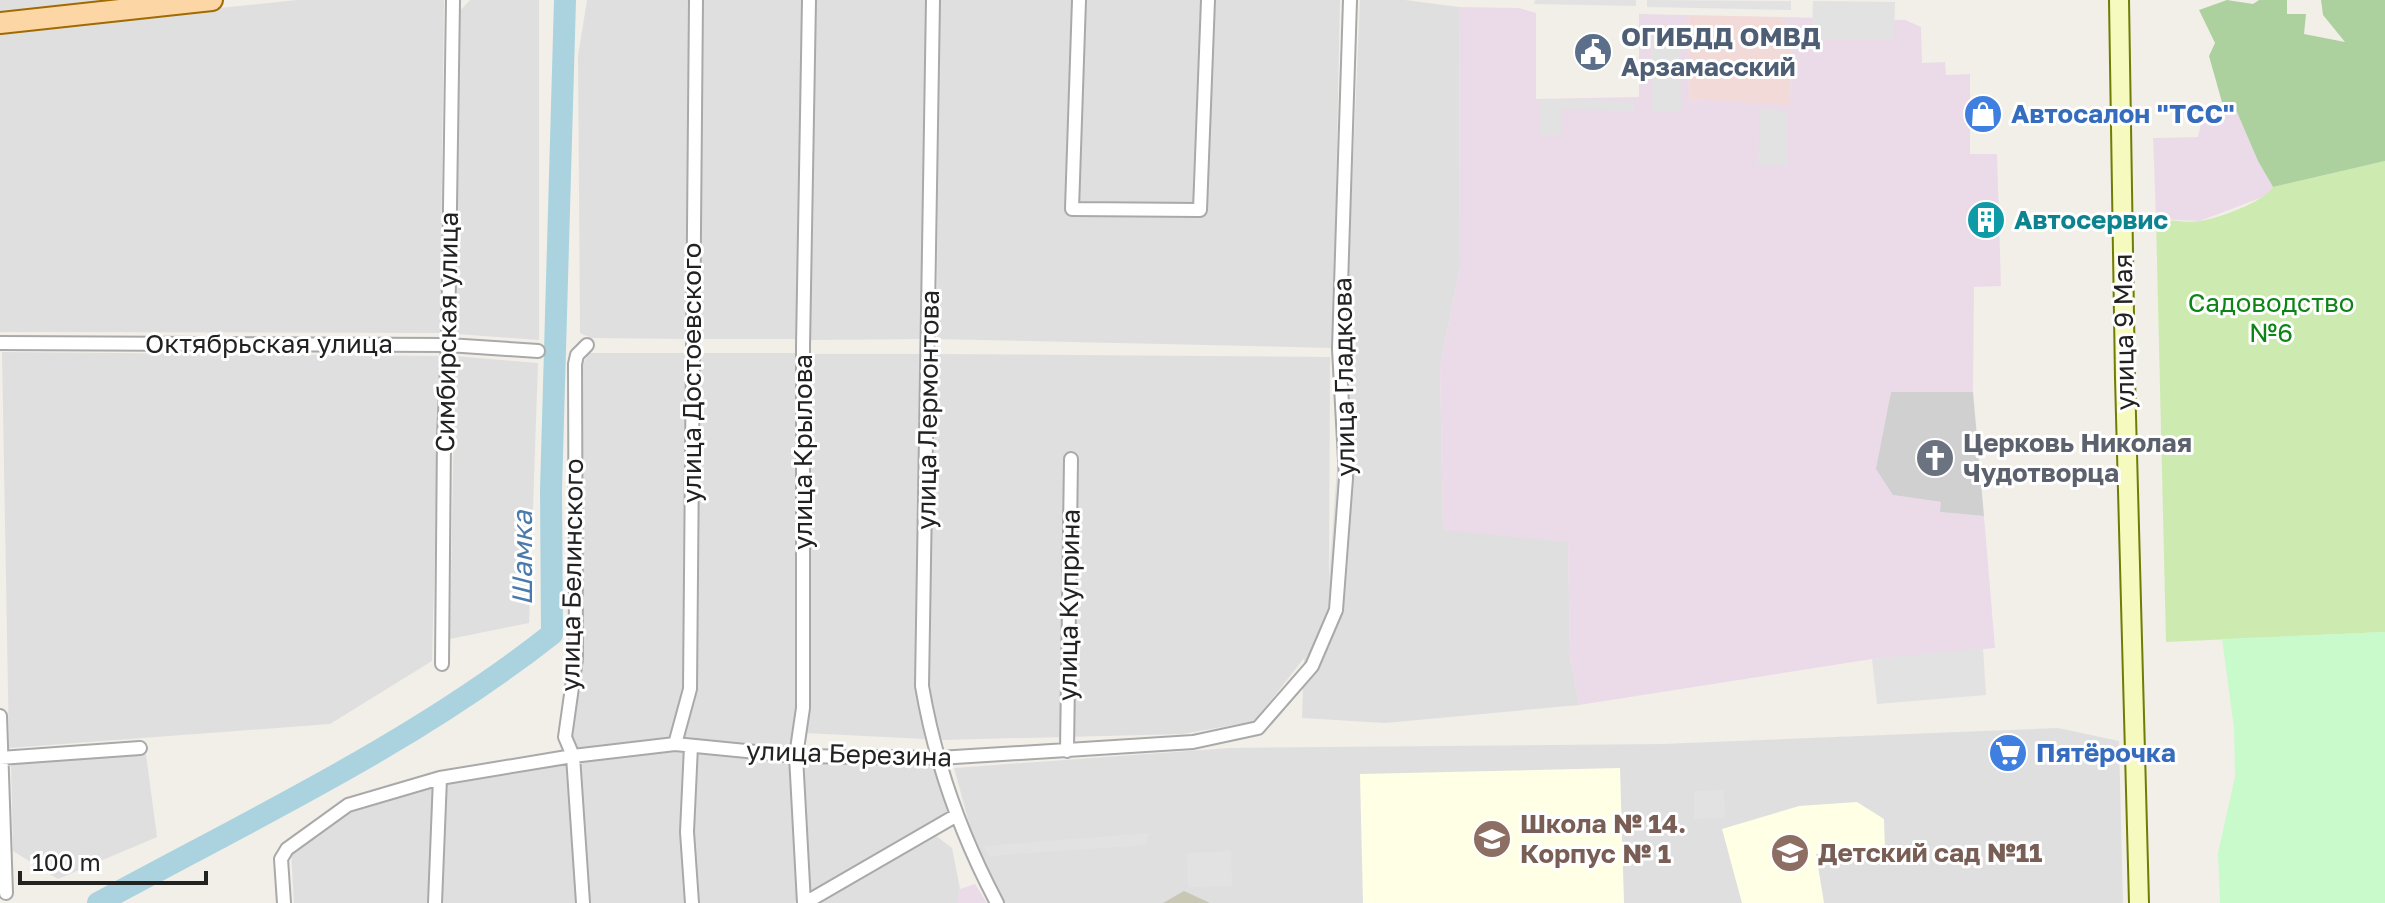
<svg xmlns="http://www.w3.org/2000/svg" width="2385" height="903" font-family="'Golos Text',sans-serif">
  <rect width="100%" height="100%" fill="#f2efe9"/>
  <path fill="#e0dfdf" d="M 0,0 L 112,0 L 0,12 Z
    M 297,0 L 444,0 L 440,333 L 0,332 L 0,31 Z
    M 470,0 L 539,0 L 539,340 L 457,334 L 458,13 Z
    M 587,0 L 691,0 L 686,339 L 591,338 L 580,333 L 578,56 Z
    M 702,0 L 802,0 L 799,339 L 696,339 Z
    M 814,0 L 928,0 L 924,339 L 808,340 Z
    M 938,0 L 1340,0 L 1333,348 L 937,339 Z
    M 1360,0 L 1405,0 L 1459,7 L 1460,267 L 1440,366 L 1443,529 L 1568,541 L 1570,656 L 1579,705 L 1385,723 L 1302,718 L 1304,658 L 1255,721 L 1183,734 L 942,740 L 932,708 L 928,674 L 936,354 L 1330,357 L 1329,581 L 1344,368 Z
    M 2,352 L 440,356 L 432,661 L 330,724 L 9,748 Z
    M 589,353 L 686,353 L 689,686 L 673,742 L 576,753 L 568,737 L 579,660 L 581,367 Z
    M 696,353 L 799,353 L 802,704 L 794,754 L 677,743 L 692,692 Z
    M 808,354 L 923,354 L 915,687 L 925,739 L 804,733 Z
    M 455,356 L 538,363 L 529,623 L 450,639 Z
    M 2058,728 L 2119,741 L 2123,903 L 1005,903 L 975,845 L 954,768 L 1229,748 L 1662,744 Z
    M 682,749 L 771,760 L 935,765 L 949,811 L 794,903 L 294,903 L 291,851 L 350,808 L 450,778 L 580,759 Z
    M 146,754 L 157,837 L 58,879 L 13,851 L 11,763 Z
    M 935,835 L 952,848 L 960,889 L 957,903 L 817,903 Z"/>
  <path fill="#f2dad9" d="M 1688,15 L 1782,17 L 1791,36 L 1790,106 L 1690,99 Z"/>
  <path fill="#ebdbe8" d="M 1459,7 L 1519,8 L 1536,13 L 1536,99 L 1639,97 L 1639,14 L 1688,15 L 1690,99 L 1790,105 L 1791,37 L 1782,17 L 1905,20 L 1921,27 L 1922,63 L 1945,62 L 1946,75 L 1970,74 L 1970,154 L 1997,154 L 2001,286 L 1974,287 L 1973,392 L 1891,392 L 1887,421 L 1893,495 L 1941,502 L 1941,512 L 1984,516 L 1995,648 L 1872,659 L 1579,705 L 1570,656 L 1568,542 L 1443,530 L 1440,366 L 1460,267 Z
    M 2237,111 L 2258,161 L 2273,187 L 2268,195 L 2200,221 L 2156,219 L 2153,138 L 2198,137 L 2203,114 Z
    M 975,884 L 987,903 L 957,903 L 960,889 Z"/>
  <path fill="#ffffe5" d="M 1620,768 L 1624,903 L 1363,903 L 1360,774 Z
    M 1857,802 L 1884,819 L 1885,851 L 1816,854 L 1824,903 L 1742,903 L 1722,829 L 1799,806 Z"/>
  <path fill="#d0d0d0" d="M 1891,392 L 1973,392 L 1984,516 L 1940,512 L 1941,502 L 1893,495 L 1876,469 Z"/>
  <path fill="#c7c7b4" d="M 1184,891 L 1210,903 L 1163,903 Z"/>
  <path fill="#cdebb0" d="M 2385,161 L 2385,632 L 2166,642 L 2156,219 C 2170,220 2186,223 2200,221 C 2218,219 2265,201 2273,187 Z"/>
  <path fill="#add19e" d="M 2227,0 L 2253,4 L 2259,0 L 2287,0 L 2287,14 L 2306,14 L 2304,34 L 2345,42 L 2323,15 L 2321,0 L 2385,0 L 2385,161 L 2273,187 L 2258,161 L 2237,112 L 2225,113 L 2209,56 L 2215,43 L 2199,10 Z"/>
  <path fill="#c8facc" d="M 2385,632 L 2385,903 L 2220,903 L 2218,853 L 2235,777 L 2234,728 L 2222,639 Z"/>
  <path fill="#e2e2e2" d="M 1535,0 L 1636,0 L 1636,6 L 1534,4 Z
    M 1647,0 L 1791,1 L 1791,10 L 1647,7 Z
    M 1813,1 L 1895,2 L 1894,39 L 1812,39 Z
    M 1680,32 L 1681,112 L 1651,112 L 1651,32 Z
    M 1540,99 L 1634,101 L 1634,111 L 1561,110 L 1561,136 L 1540,135 Z
    M 1760,109 L 1788,111 L 1787,166 L 1758,165 Z
    M 1983,648 L 1986,695 L 1877,704 L 1872,659 Z
    M 1724,790 L 1725,818 L 1694,819 L 1694,791 Z
    M 1149,833 L 1146,845 L 989,856 L 983,846 Z
    M 1231,851 L 1232,886 L 1188,887 L 1187,853 Z"/>
  <g fill="none" stroke-linecap="round" stroke-linejoin="round">
    <path stroke="#aad3df" stroke-width="22" d="M 98,903 C 252,819 414,743 552,634 L 551,490 L 565,0"/>
    <defs>
      <path id="street" d="M 933,0 L 922,686 C 935,762 961,835 997,903
        M 1079,0 L 1072,209 L 1200,210 L 1208,0
        M 0,343 L 448,345 L 538,351
        M 442,664 L 444,437 L 448,345 L 453,0
        M 0,716 L 6,893
        M 675,744 L 690,689 L 696,0
        M 691,746 L 687,832 L 692,903
        M 1067,751 L 1071,459
        M 0,758 L 140,748
        M 440,778 L 573,756 L 675,744 L 796,756 L 939,758 L 1193,742 L 1258,728 L 1312,666 L 1336,610 L 1346,478 L 1339,349 L 1350,0
        M 284,903 L 281,859 L 287,849 L 348,805 L 440,778 L 435,903
        M 583,903 L 573,756 L 565,737 L 576,659 L 575,364 L 577,355 L 587,345
        M 804,903 L 796,756 L 803,708 L 803,346 L 809,0
        M 805,903 L 957,815"/>
      <path id="secondary" d="M 2119,0 L 2125,378 L 2139,903"/>
      <path id="primary" d="M 0,23 L 212,0"/>
    </defs>
    <use href="#street" stroke="#a9a9a9" stroke-width="16"/>
    <use href="#secondary" stroke="#707d05" stroke-width="22"/>
    <use href="#primary" stroke="#a06b00" stroke-width="24"/>
    <use href="#street" stroke="#fff" stroke-width="12"/>
    <use href="#secondary" stroke="#f7fabf" stroke-width="18"/>
    <use href="#primary" stroke="#fcd6a4" stroke-width="20"/>
  </g>
  <defs>
    <symbol id="civic-disc" viewBox="-11 -11 22 22"><circle r="9.5" fill="#5c6f8a" stroke="#fff"/><path d="M-.6-6.5H3V-4.5H.6V-3L4-1V1h2V6H-6V1h2V-1L-.6-3ZM-1.2 2.5V6h2.4V2.5Z" fill="#fff"/></symbol>
    <symbol id="shop-disc" viewBox="-11 -11 22 22"><circle r="9.5" fill="#3f7fe0" stroke="#fff"/><path d="M-5-2.5h2.3a2.7 3.5 0 0 1 5.4 0H5L5.5 6h-11ZM-1.5-2.5h3a1.5 2.3 0 0 0-3 0Z" fill="#fff"/></symbol>
    <symbol id="building-disc" viewBox="-11 -11 22 22"><circle r="9.5" fill="#0f9aa8" stroke="#fff"/><path d="M-4-6H4V6H1V3H-1V6H-4ZM-2.5-4.3h1.7v1.8h-1.7ZM.8-4.3h1.7v1.8H.8ZM-2.5-1h1.7V.8h-1.7ZM.8-1h1.7V.8H.8Z" fill="#fff"/></symbol>
    <symbol id="church-disc" viewBox="-11 -11 22 22"><circle r="9.5" fill="#6b7280" stroke="#fff"/><path d="M-1.2-6h2.4v3.5h3.3v2.4h-3.3V6h-2.4V-.1h-3.3v-2.4h3.3Z" fill="#fff"/></symbol>
    <symbol id="supermarket-disc" viewBox="-11 -11 22 22"><circle r="9.5" fill="#3f7fe0" stroke="#fff"/><path d="M-6-5.5h2.5l.6 2H6L4.5 2H-2.5L-4.4-4H-6ZM-1.5 3.2a1.3 1.3 0 1 0 .1 0ZM3 3.2a1.3 1.3 0 1 0 .1 0Z" fill="#fff"/></symbol>
    <symbol id="school-disc" viewBox="-11 -11 22 22"><circle r="9.5" fill="#8d6e63" stroke="#fff"/><path d="M0-5L7-2L0 1L-7-2ZM-4 1L0 2.5L4 1V4Q0 6-4 4Z" fill="#fff"/></symbol>
  </defs>
  <g fill-rule="evenodd">
    <use href="#civic-disc" x="1571" y="30" width="44" height="44"/>
    <use href="#shop-disc" x="1961" y="92" width="44" height="44"/>
    <use href="#building-disc" x="1964" y="198" width="44" height="44"/>
    <use href="#church-disc" x="1913" y="436" width="44" height="44"/>
    <use href="#supermarket-disc" x="1986" y="731" width="44" height="44"/>
    <use href="#school-disc" x="1470" y="817" width="44" height="44"/>
    <use href="#school-disc" x="1768" y="831" width="44" height="44"/>
  </g>
  <g text-anchor="middle" stroke-width="6" stroke-linejoin="round" paint-order="stroke">
    <g font-size="26" font-weight="bold" fill="#4e5e75" stroke="#fff" text-anchor="start">
      <text x="1621" y="46">ОГИБДД ОМВД<tspan x="1621" dy="30">Арзамасский</tspan></text>
    </g>
    <g font-size="26" font-weight="bold" fill="#366cbe" stroke="#fff" text-anchor="start">
      <text x="2011" y="123">Автосалон "ТСС"</text>
      <text x="2036" y="762">Пятёрочка</text>
    </g>
    <g font-size="26" font-weight="bold" fill="#0d838f" stroke="#fff" text-anchor="start">
      <text x="2014" y="229">Автосервис</text>
    </g>
    <g font-size="26" fill="#0c8416" stroke="#fff">
      <text x="2271" y="312">Садоводство<tspan x="2271" dy="30">№6</tspan></text>
    </g>
    <g font-size="26" fill="#222" stroke="#fff">
      <text transform="translate(447 332) rotate(-89)" y="9">Симбирская улица</text>
      <text transform="translate(2124 332) rotate(-91)" y="9">улица 9 Мая</text>
      <text x="269" y="353">Октябрьская улица</text>
      <text transform="translate(692 373) rotate(-90)" y="9">улица Достоевского</text>
      <text transform="translate(1344 377) rotate(-91)" y="9">улица Гладкова</text>
      <text transform="translate(928 410) rotate(-89)" y="9">улица Лермонтова</text>
      <text transform="translate(803 452) rotate(-90)" y="9">улица Крылова</text>
      <text transform="translate(572 575) rotate(-89)" y="9">улица Белинского</text>
      <text transform="translate(1069 605) rotate(-89)" y="9">улица Куприна</text>
      <text transform="translate(849 754) rotate(2)" y="9">улица Березина</text>
    </g>
    <g font-size="26" font-weight="bold" fill="#5b616d" stroke="#fff" text-anchor="start">
      <text x="1963" y="452">Церковь Николая<tspan x="1963" dy="30">Чудотворца</tspan></text>
    </g>
    <g font-size="26" font-weight="bold" fill="#785e54" stroke="#fff" text-anchor="start">
      <text x="1520" y="833">Школа № 14.<tspan x="1520" dy="30">Корпус № 1</tspan></text>
      <text x="1818" y="862">Детский сад №11</text>
    </g>
    <g font-size="28" font-style="italic" fill="#4a7aab" stroke="#fff">
      <text transform="translate(522 558) rotate(-90)" y="10">Шамка</text>
    </g>
  </g>
  <path d="M20 871v12h186v-12" fill="none" stroke="#222222" stroke-width="4"/>
  <text x="32" y="871" font-size="24" fill="#222222" stroke="#ffffff" stroke-width="6" paint-order="stroke">100 m</text>
</svg>
